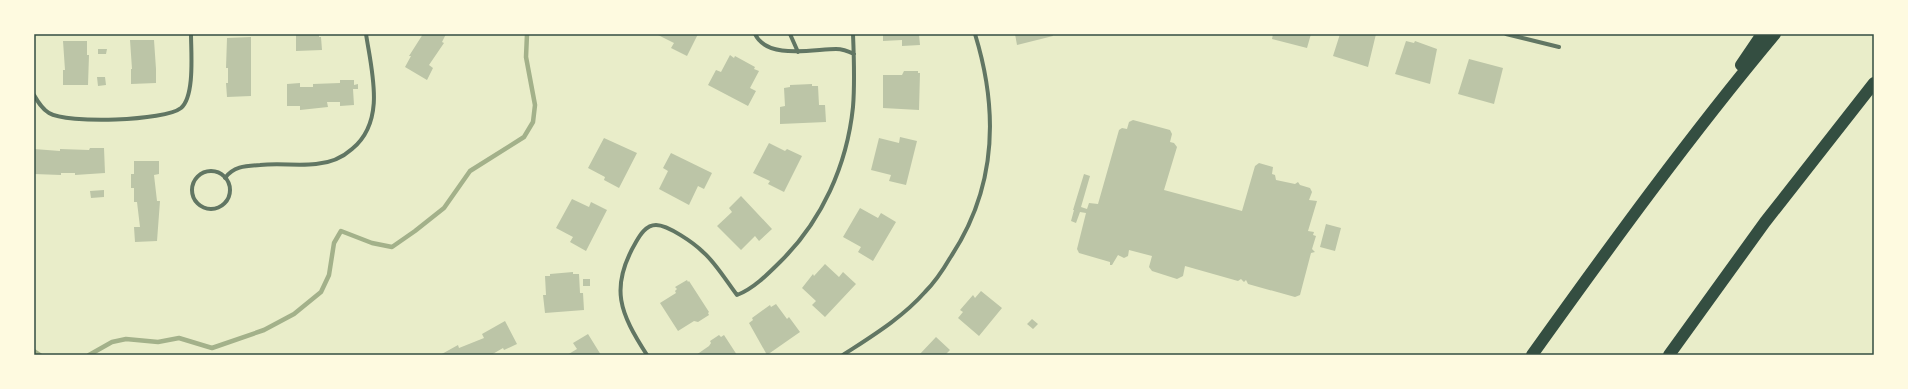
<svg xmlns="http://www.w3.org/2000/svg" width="1908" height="389" font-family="'Fira Sans Condensed',sans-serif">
  <rect width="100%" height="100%" fill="#e9edc9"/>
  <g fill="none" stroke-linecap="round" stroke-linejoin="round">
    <path stroke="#a3b18a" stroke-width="4.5" d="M 34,351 L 40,355
      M 89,355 L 112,342 L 126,339 L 158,342 L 179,338 L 212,348 L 264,330 L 294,314 L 321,292 L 329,275 L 334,243 L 341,231 L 372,243 L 392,247 L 415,231 L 444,208 L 470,171 L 524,137 L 533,122 L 535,105 L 526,57 L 527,34"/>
  </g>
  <path fill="#bcc5a7" d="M 296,34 L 319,34 L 319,37 L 321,37 L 322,50 L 296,51 Z
    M 423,34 L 446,34 L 442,42 L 444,43 L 429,65 L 433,68 L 427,80 L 405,67 L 411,56 L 409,56 Z
    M 656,34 L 698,34 L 687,56 L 671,48 L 674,43 Z
    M 883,34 L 919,34 L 920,45 L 902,46 L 902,40 L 883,41 Z
    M 1015,34 L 1052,34 L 1053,36 L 1017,45 Z
    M 1273,34 L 1311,34 L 1307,48 L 1272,39 Z
    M 1340,34 L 1376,34 L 1368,67 L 1333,56 Z
    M 251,37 L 251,96 L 227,97 L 226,83 L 228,83 L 228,68 L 226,68 L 227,38 Z
    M 130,40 L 154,40 L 156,69 L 156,83 L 131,84 L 131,69 L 132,69 Z
    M 63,41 L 87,41 L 87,55 L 89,55 L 88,85 L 63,85 L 63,70 L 65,70 Z
    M 1406,41 L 1414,43 L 1415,41 L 1437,49 L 1430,84 L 1395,74 Z
    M 98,49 L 107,49 L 106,54 L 98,54 Z
    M 730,55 L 734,58 L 735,56 L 755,67 L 754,69 L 759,71 L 750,88 L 756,91 L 748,106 L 708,85 L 716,70 L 721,72 Z
    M 1469,59 L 1503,68 L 1494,104 L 1458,94 Z
    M 904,71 L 918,71 L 918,73 L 920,73 L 919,110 L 883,108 L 883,75 L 902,75 Z
    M 97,77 L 105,77 L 106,85 L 98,86 Z
    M 340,80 L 354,80 L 354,85 L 358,84 L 358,89 L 353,89 L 354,105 L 340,106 L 340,102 L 327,102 L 328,107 L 300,110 L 300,106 L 287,106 L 287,84 L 300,83 L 300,87 L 313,87 L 313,84 L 340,83 Z
    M 812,84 L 812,86 L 818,86 L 819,105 L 825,105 L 826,122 L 780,124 L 780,107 L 785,106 L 784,88 L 790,87 L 790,85 Z
    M 1133,120 L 1170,130 L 1172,134 L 1170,142 L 1174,143 L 1177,147 L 1164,190 L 1242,211 L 1255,166 L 1259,163 L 1273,167 L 1272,174 L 1275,175 L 1276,180 L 1295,184 L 1298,182 L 1300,185 L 1310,188 L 1312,192 L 1309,200 L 1317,201 L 1308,231 L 1314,232 L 1313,235 L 1316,236 L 1312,249 L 1315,252 L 1311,253 L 1300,295 L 1295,297 L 1248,284 L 1246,280 L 1244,282 L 1241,279 L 1238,281 L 1185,266 L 1183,276 L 1177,279 L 1152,271 L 1149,267 L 1152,256 L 1129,250 L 1128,256 L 1124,258 L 1118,255 L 1112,265 L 1110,265 L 1110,262 L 1079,253 L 1077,249 L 1086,213 L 1080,212 L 1076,223 L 1071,221 L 1074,210 L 1073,210 L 1084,174 L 1090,176 L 1081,207 L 1087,209 L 1089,203 L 1098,204 L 1119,130 L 1122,128 L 1127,129 L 1129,122 Z
    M 900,137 L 917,141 L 906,185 L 889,181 L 891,175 L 871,170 L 879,138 L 899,143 Z
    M 604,138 L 637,153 L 619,188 L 604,180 L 605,177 L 588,168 Z
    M 769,143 L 785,151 L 787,149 L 802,156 L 784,192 L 768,184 L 770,181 L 753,173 Z
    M 90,148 L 104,148 L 105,173 L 75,175 L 75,173 L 61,173 L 61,175 L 34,174 L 34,149 L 60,151 L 60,149 L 89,150 Z
    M 671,153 L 712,173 L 704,189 L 698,186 L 689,205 L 659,189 L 668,171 L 663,168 Z
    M 134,161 L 159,161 L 159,174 L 154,175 L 157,201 L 160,201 L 157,241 L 135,242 L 134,227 L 140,227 L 137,202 L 134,202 L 134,188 L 131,188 L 131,174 L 134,174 Z
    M 104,190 L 104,197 L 91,198 L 90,191 Z
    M 741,196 L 772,229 L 759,241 L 755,236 L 741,250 L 717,226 L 732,212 L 729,208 Z
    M 572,199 L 589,207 L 591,202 L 607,210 L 586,251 L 570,242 L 573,237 L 556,228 Z
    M 860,208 L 878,218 L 881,213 L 896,222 L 873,261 L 858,252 L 861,247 L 843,237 Z
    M 1326,224 L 1341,228 L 1335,251 L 1320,247 Z
    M 825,264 L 839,277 L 843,272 L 856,284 L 825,317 L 812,305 L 816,301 L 802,288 L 813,274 L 814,276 Z
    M 573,272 L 573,274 L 579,274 L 580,293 L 583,293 L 584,310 L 545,313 L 543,295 L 546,295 L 545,276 L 550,276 L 550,274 Z
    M 583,279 L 590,279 L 590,286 L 583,286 Z
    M 687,280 L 688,282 L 689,281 L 709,312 L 708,313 L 709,315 L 698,322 L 694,321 L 678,331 L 660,303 L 676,293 L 675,291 L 677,289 L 675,287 Z
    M 981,291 L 1002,308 L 979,336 L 958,318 L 963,312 L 960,310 L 973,295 L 975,298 Z
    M 776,304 L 787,319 L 789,317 L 800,332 L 767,355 L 749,323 L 753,320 L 752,318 L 770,305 L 771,307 Z
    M 1032,319 L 1038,324 L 1033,329 L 1027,324 Z
    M 505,321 L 517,344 L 504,350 L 503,348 L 491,355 L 440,355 L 458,345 L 459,348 L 484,338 L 482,334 Z
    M 588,334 L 601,355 L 567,355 L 577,349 L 573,343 Z
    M 719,335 L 721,337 L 724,335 L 737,355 L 696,355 L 709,346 L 711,343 L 710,341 Z
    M 936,337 L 950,350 L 945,355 L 919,355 Z"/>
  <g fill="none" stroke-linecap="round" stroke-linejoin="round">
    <path stroke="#617663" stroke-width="4" d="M 755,34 C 767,60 814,49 836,49 C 842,49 848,51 854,54
      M 790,34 L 798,52
      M 1506,34 L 1559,47
      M 34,95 C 38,102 42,109 49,113 C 67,124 165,121 181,108 C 195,96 191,52 191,34
      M192 190a19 19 0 1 1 38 0a19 19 0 1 1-38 0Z
      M 225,178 C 234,166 246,166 260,165 C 279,163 298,166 316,164 C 329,163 342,158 352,149 C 386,121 372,73 366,34
      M 647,355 C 620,313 609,288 636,242 C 640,235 646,225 656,225 C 668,225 694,243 703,252 C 715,262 727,282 737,295 C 753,289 768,274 780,262 C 822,221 847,165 853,107 C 855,83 854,58 853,34
      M 843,355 C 872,336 902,318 925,292 C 935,282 943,270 950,258 C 997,188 999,112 975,34"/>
    <path stroke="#344e41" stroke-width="12" d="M 1741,65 L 1762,34
      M 1532,355 C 1610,246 1689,137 1775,34
      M 1669,355 L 1765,222 L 1874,83"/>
  </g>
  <rect width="1908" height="389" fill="none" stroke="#fefae0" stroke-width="70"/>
  <rect x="35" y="35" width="1838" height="319" fill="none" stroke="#344e41" stroke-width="1.5"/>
</svg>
